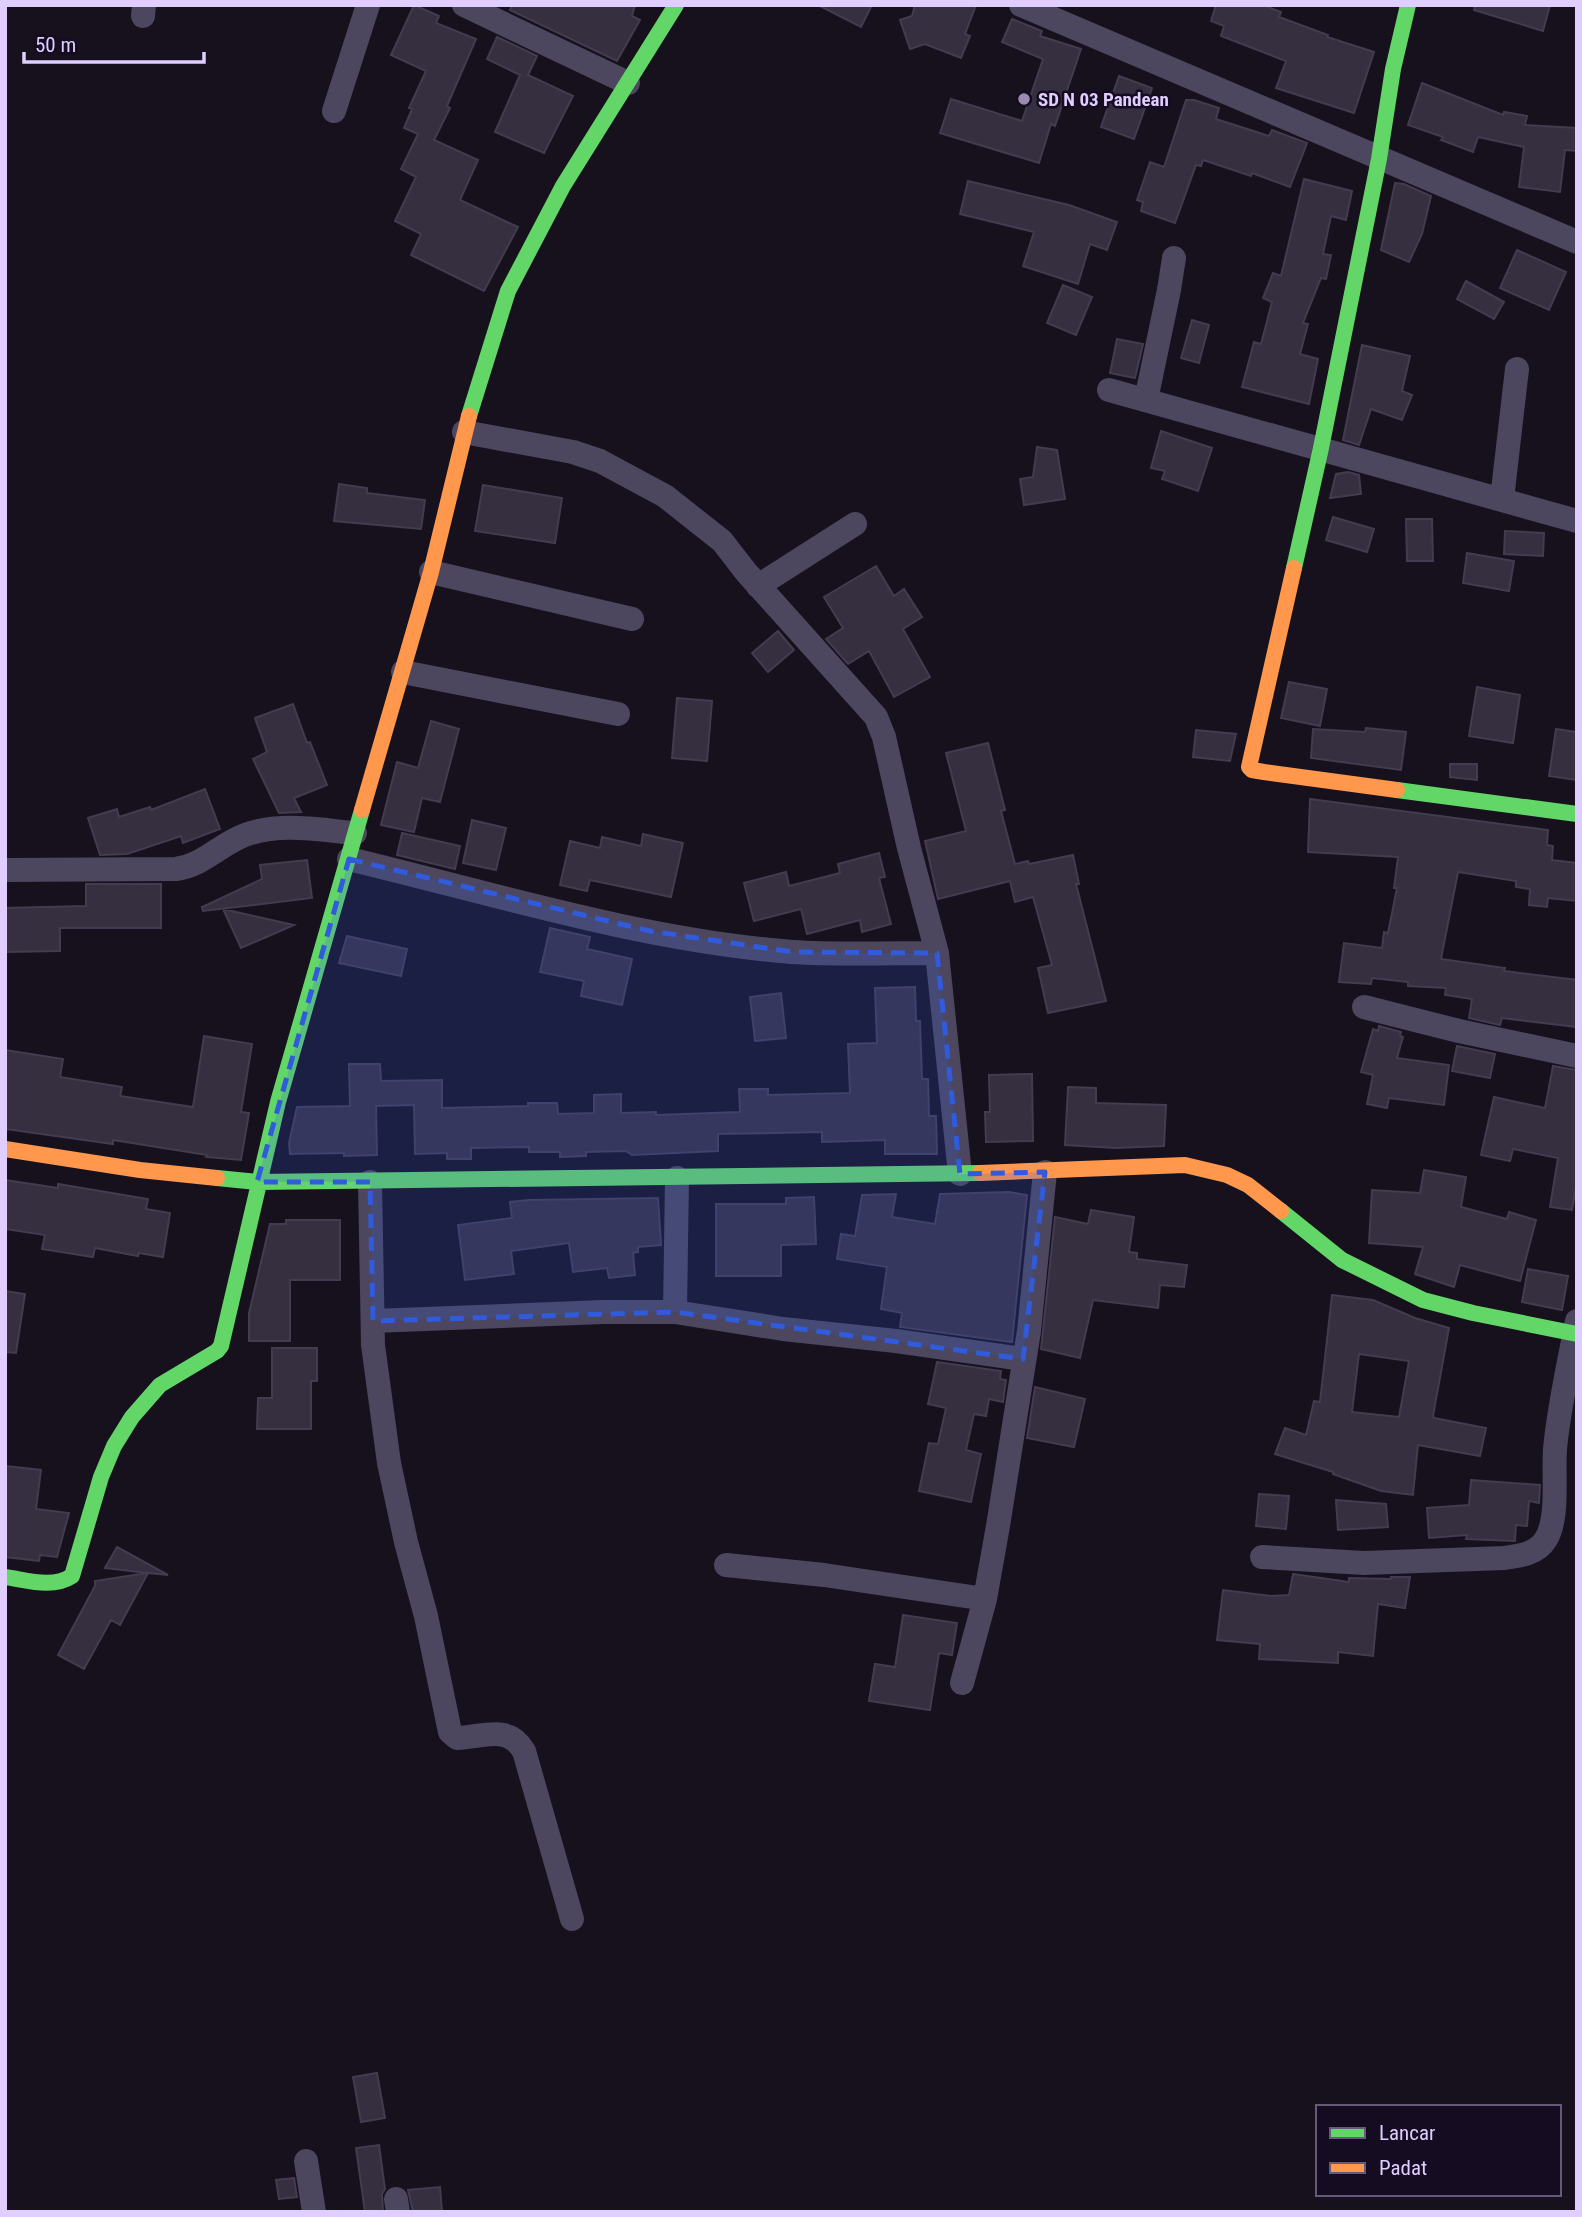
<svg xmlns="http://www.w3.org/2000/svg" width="1582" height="2217" font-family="'Roboto Condensed',sans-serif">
  <rect width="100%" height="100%" fill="#16111d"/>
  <path fill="#362f3f" stroke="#443b51" stroke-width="2" fill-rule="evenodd" d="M 414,5 L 439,16 L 436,23 L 476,39 L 447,106 L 450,108 L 434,140 L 478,160 L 460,200 L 518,227 L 484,291 L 411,255 L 421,234 L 395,221 L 416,177 L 401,169 L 418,134 L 404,128 L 412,109 L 409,108 L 426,71 L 391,55 Z
    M 512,5 L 635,5 L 632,16 L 640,20 L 617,61 L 510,10 Z
    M 818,5 L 872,5 L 861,27 Z
    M 915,5 L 976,5 L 965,34 L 970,36 L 961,58 L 925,44 L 910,49 L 900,20 L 912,16 Z
    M 1216,5 L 1263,5 L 1281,12 L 1279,17 L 1328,35 L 1327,37 L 1374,52 L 1354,113 L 1276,88 L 1286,61 L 1221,36 L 1224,26 L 1211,21 Z
    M 1475,5 L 1550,5 L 1543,31 L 1474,10 Z
    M 1012,19 L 1042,31 L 1040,36 L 1081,49 L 1055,126 L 1051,124 L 1039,163 L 940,133 L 951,99 L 1022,121 L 1043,59 L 1002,42 Z
    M 497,37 L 537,56 L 528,75 L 573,96 L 544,153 L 495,132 L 520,75 L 487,59 Z
    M 1119,76 L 1152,88 L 1134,139 L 1101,127 Z
    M 1422,83 L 1503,115 L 1504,112 L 1527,116 L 1525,125 L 1577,128 L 1577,151 L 1565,150 L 1560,192 L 1519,187 L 1524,147 L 1478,137 L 1473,152 L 1441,140 L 1443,137 L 1408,125 Z
    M 1186,100 L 1194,100 L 1219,108 L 1216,119 L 1269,136 L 1272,130 L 1307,143 L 1290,187 L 1252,173 L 1251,176 L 1203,160 L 1201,166 L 1196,165 L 1175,223 L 1141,211 L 1143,202 L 1137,200 L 1150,162 L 1164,167 Z
    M 1304,179 L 1352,191 L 1346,220 L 1331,216 L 1323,254 L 1331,255 L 1326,279 L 1321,278 L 1303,323 L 1308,324 L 1300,354 L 1318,359 L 1309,404 L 1242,387 L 1254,342 L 1261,344 L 1272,302 L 1263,298 L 1273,273 L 1281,276 Z
    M 968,181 L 1069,205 L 1117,222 L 1107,250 L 1090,244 L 1078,284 L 1023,266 L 1034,232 L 960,214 Z
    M 1395,183 L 1404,184 L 1431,196 L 1422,234 L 1409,262 L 1381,250 Z
    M 1517,250 L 1566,272 L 1549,310 L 1500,288 Z
    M 1466,281 L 1504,302 L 1494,319 L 1457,299 Z
    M 1063,285 L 1092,297 L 1076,335 L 1047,323 Z
    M 1192,320 L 1209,325 L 1199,363 L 1181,358 Z
    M 1117,339 L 1143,344 L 1135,378 L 1110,373 Z
    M 1362,345 L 1410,356 L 1402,391 L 1412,395 L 1402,420 L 1371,409 L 1359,445 L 1343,440 Z
    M 1161,431 L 1212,448 L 1198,491 L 1162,479 L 1165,471 L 1151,468 Z
    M 1037,447 L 1057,450 L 1065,499 L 1024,505 L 1020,479 L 1033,477 Z
    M 1348,472 L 1359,475 L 1361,494 L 1330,498 L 1336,474 Z
    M 339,484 L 367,488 L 367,493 L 425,500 L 421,529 L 334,521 Z
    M 483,485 L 562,498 L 555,543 L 475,531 Z
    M 1333,517 L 1374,529 L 1367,552 L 1326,540 Z
    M 1406,519 L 1432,519 L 1433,561 L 1407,561 Z
    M 1505,531 L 1544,533 L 1543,556 L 1504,554 Z
    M 1467,553 L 1514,561 L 1509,591 L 1463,583 Z
    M 876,566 L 894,596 L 904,589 L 922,617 L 903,629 L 930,677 L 894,697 L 869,651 L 848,664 L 826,639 L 843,628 L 824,597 Z
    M 778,631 L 794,650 L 768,672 L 752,653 Z
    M 1289,682 L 1327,689 L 1320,726 L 1281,718 Z
    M 1477,687 L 1520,695 L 1513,743 L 1469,736 Z
    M 677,698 L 712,701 L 707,761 L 672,758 Z
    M 293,704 L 307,743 L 310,742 L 327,785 L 294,798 L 301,812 L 279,813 L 253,759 L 267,752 L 255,718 Z
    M 431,721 L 459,729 L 440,802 L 422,798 L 414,832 L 381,825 L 397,762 L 418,768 Z
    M 1366,728 L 1406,732 L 1401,770 L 1311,758 L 1313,729 L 1365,732 Z
    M 1556,729 L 1577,732 L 1577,780 L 1549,776 Z
    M 1196,730 L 1236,734 L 1230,761 L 1193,757 Z
    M 988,743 L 1005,810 L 1001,811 L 1015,864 L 1028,861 L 1029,864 L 1073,855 L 1079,884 L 1076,884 L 1106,1001 L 1048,1013 L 1038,968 L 1052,965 L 1033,897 L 1015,902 L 1010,881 L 938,899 L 925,841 L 966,831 L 946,753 Z
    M 1450,764 L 1477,764 L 1477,780 L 1450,777 Z
    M 205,789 L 220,829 L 183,843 L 181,836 L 127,854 L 100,855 L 88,818 L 117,809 L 119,817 L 150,807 L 151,810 Z
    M 1310,799 L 1548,830 L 1547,845 L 1553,846 L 1552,860 L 1577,863 L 1577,901 L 1548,898 L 1547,907 L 1529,905 L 1530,889 L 1516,887 L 1516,881 L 1458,872 L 1441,959 L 1505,968 L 1504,971 L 1577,980 L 1577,1027 L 1502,1018 L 1500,1025 L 1469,1018 L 1472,999 L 1445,995 L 1446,988 L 1408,986 L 1408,982 L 1372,978 L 1371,984 L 1339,982 L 1344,943 L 1382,948 L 1384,932 L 1388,933 L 1397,888 L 1394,888 L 1398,857 L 1308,852 Z
    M 472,820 L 506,828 L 496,870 L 463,863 Z
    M 402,833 L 460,846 L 455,869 L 397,855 Z
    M 643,834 L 683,843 L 671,897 L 590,880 L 587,891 L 560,885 L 570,841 L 600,848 L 602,837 L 641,846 Z
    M 879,853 L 885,877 L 879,878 L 891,924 L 862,932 L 860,920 L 807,934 L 801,909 L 754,921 L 744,883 L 786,872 L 789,886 L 840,873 L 838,864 Z
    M 307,860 L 312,898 L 203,911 L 202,907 L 262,879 L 260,865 Z
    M 86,884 L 161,884 L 161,928 L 60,928 L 60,951 L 5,952 L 5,908 L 86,906 Z
    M 223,909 L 294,925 L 241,948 Z
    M 550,928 L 590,937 L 587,949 L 632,959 L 622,1005 L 581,996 L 584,981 L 540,972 Z
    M 347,936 L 407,949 L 401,976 L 339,963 Z
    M 915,987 L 916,1021 L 920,1021 L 922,1079 L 928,1079 L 929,1116 L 936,1116 L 937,1154 L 885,1154 L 885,1140 L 822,1142 L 822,1132 L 774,1133 L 718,1134 L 718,1151 L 632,1155 L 626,1151 L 586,1152 L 586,1156 L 560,1157 L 560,1152 L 529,1152 L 529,1147 L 471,1148 L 471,1159 L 447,1159 L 447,1153 L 415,1154 L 414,1105 L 376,1106 L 377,1155 L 344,1156 L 344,1153 L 290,1154 L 289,1143 L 297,1107 L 350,1106 L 349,1064 L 380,1064 L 381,1081 L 442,1080 L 442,1108 L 528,1106 L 528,1103 L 557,1103 L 558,1114 L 594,1113 L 594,1095 L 621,1094 L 621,1113 L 656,1112 L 656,1115 L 740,1112 L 739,1089 L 768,1089 L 768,1095 L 850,1093 L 848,1044 L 877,1043 L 875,988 Z
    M 781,993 L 786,1038 L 755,1041 L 750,997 Z
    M 1379,1026 L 1401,1032 L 1400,1036 L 1403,1037 L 1397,1058 L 1449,1065 L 1444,1105 L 1389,1098 L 1387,1108 L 1367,1104 L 1373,1075 L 1361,1072 L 1373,1029 L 1378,1031 Z
    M 204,1036 L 252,1044 L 241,1112 L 249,1113 L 241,1160 L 206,1157 L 207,1155 L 113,1140 L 113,1144 L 5,1129 L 5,1050 L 63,1059 L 60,1077 L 122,1087 L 120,1096 L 193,1107 Z
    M 1457,1046 L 1495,1054 L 1490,1078 L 1452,1071 Z
    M 1553,1066 L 1577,1070 L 1577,1181 L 1572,1210 L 1550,1207 L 1558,1158 L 1513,1149 L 1510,1161 L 1481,1155 L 1494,1097 L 1545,1108 Z
    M 1032,1074 L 1033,1141 L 986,1142 L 985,1112 L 990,1112 L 989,1075 Z
    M 1068,1087 L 1096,1088 L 1096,1103 L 1166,1105 L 1164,1146 L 1116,1148 L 1065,1145 Z
    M 1424,1170 L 1466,1177 L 1461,1207 L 1507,1219 L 1509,1212 L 1536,1220 L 1520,1281 L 1460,1265 L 1454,1287 L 1415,1274 L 1423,1247 L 1369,1243 L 1372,1190 L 1420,1193 Z
    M 5,1180 L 58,1188 L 58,1184 L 148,1199 L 146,1209 L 170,1213 L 163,1257 L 139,1253 L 138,1256 L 95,1248 L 93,1257 L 42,1249 L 45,1235 L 5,1229 Z
    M 1009,1192 L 1027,1195 L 1012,1342 L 900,1327 L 902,1313 L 881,1309 L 887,1267 L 837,1259 L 841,1234 L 855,1236 L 862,1195 L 896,1194 L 892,1217 L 935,1224 L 940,1194 Z
    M 814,1197 L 816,1244 L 781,1245 L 781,1276 L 716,1276 L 716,1204 L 786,1204 L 786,1198 Z
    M 658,1198 L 661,1245 L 638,1247 L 638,1252 L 633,1253 L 635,1275 L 609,1278 L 607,1268 L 573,1272 L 569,1243 L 511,1251 L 514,1274 L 465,1280 L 458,1225 L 512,1218 L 510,1202 L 529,1200 Z
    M 1091,1210 L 1134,1217 L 1129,1252 L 1137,1253 L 1137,1259 L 1187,1265 L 1184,1287 L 1160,1285 L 1158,1308 L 1093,1300 L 1080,1358 L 1041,1349 L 1055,1217 L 1088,1224 Z
    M 286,1220 L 340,1220 L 340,1280 L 290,1280 L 290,1341 L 249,1341 L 249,1313 L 270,1224 L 286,1224 Z
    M 1528,1269 L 1568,1276 L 1562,1310 L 1522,1302 Z
    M 5,1291 L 25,1294 L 16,1353 L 5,1352 Z
    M 1332,1295 L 1373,1300 L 1415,1318 L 1449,1328 L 1433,1416 L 1434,1418 L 1486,1428 L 1480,1456 L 1418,1445 L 1413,1495 L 1381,1491 L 1333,1474 L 1333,1472 L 1275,1454 L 1285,1428 L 1306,1435 L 1314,1401 L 1320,1402 ZM 1359,1354 L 1409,1361 L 1399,1417 L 1352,1412 Z
    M 272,1348 L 317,1348 L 317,1381 L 311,1381 L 311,1429 L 257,1429 L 258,1398 L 272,1398 Z
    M 937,1362 L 1001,1371 L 1000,1379 L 1006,1380 L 1003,1402 L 989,1399 L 986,1416 L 974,1414 L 966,1450 L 981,1454 L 971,1502 L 919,1491 L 929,1443 L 938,1444 L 946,1408 L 928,1404 Z
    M 1035,1387 L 1085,1399 L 1074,1447 L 1027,1438 Z
    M 5,1466 L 41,1470 L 36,1509 L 69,1513 L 57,1557 L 40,1555 L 39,1561 L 5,1557 Z
    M 1471,1480 L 1540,1485 L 1539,1503 L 1529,1501 L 1527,1526 L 1516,1525 L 1515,1541 L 1466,1539 L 1467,1535 L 1429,1538 L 1427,1508 L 1469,1505 Z
    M 1259,1494 L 1289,1496 L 1286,1529 L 1256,1526 Z
    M 1336,1500 L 1386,1504 L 1388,1527 L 1338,1530 Z
    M 117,1547 L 168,1575 L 148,1573 L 120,1625 L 111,1620 L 84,1669 L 58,1655 L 95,1586 L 95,1581 L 147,1573 L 105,1568 Z
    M 1293,1574 L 1349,1582 L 1349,1578 L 1391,1579 L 1391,1577 L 1410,1577 L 1405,1608 L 1378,1604 L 1373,1656 L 1338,1652 L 1338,1663 L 1259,1659 L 1260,1644 L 1217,1640 L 1223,1590 L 1271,1596 L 1289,1595 Z
    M 903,1615 L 957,1623 L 952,1655 L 939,1653 L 930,1710 L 869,1701 L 875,1664 L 895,1667 Z
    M 377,2073 L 385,2118 L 361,2122 L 353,2077 Z
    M 379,2145 L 385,2189 L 382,2194 L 383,2212 L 365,2212 L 356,2148 Z
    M 294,2178 L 297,2197 L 279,2199 L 276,2180 Z
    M 440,2187 L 442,2212 L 413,2212 L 408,2190 Z"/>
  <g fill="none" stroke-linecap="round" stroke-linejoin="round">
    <path stroke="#4c465e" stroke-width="24" d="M 464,5 L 628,83
      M 1021,5 L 1577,242
      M 143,16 L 144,5
      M 334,111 L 368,5
      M 1109,390 L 1577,521
      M 1146,400 L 1169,290 L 1174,258
      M 464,432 L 573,452 L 600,461 L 665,496 L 722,541 L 746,572 L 876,717 L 884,737 L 909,848 L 937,953 L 960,1174
      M 1502,499 L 1517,369
      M 431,572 L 632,619
      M 758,586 L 855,524
      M 403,672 L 618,714
      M 349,859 C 495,894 641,940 792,952 C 840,955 889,953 937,953
      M 5,870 L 176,869 C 204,865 220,844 245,835 C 280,822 320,830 355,833
      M 1364,1007 L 1459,1031 L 1577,1056
      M 370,1182 L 373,1345 L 389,1463 L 406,1542 L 426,1616 L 450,1732 L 457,1738 C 484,1737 508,1724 524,1751 L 572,1919
      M 675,1312 L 677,1178
      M 373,1321 L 603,1312 L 675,1312 L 783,1329 L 896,1341 L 1023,1359
      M 1262,1557 L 1364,1563 L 1504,1558 C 1520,1556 1537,1554 1546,1539 C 1559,1518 1553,1474 1555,1449 C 1559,1406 1569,1363 1577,1321
      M 726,1565 L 824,1575 L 985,1599
      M 962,1683 L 985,1599 L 998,1526 L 1029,1331 L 1045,1172
      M 306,2161 L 314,2212
      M 396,2199 L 398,2212"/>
    <path stroke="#63d668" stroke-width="16" d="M 469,416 L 508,291 L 563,186 L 676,5
      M 1294,568 L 1321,448 L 1379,159 L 1393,69 L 1408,5
      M 1397,790 L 1577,814
      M 217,1178 L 257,1182 L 980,1173
      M 1281,1211 L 1342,1260 L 1423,1300 L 1473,1313 L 1577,1334
      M 5,1577 C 27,1580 52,1589 72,1576 L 101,1477 L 114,1446 L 132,1417 L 160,1385 L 217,1351 L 221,1346 L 278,1102 L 362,810"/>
    <path stroke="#ff974d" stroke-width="16" d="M 1294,568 L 1249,767 L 1252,770 L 1264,772 L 1397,790
      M 362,810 L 431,572 L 469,416
      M 5,1149 L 140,1170 L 217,1178
      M 980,1173 L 1185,1165 L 1227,1175 L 1248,1185 L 1281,1211"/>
  </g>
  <path fill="#305bdc" fill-opacity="0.2" stroke="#305bdc" stroke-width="5" stroke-dasharray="14 9" stroke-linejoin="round" d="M 349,859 L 650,931 L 793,952 L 937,953 L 960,1174 L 1045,1172 L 1023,1359 L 675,1312 L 373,1321 L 370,1182 L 257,1182 Z"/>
  <circle fill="#998cb0" stroke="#150c22" stroke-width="2.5" cx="1024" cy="99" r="7"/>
  <g text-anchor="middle" stroke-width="5" stroke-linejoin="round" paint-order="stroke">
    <g font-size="19" font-weight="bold" fill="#dfceff" stroke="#150c22" text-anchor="start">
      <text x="1038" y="106">SD N 03 Pandean</text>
    </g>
  </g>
  <rect width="1582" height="2217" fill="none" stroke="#dfceff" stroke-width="14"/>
  <rect x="1316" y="2105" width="245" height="91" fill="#150c22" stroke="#665a7a" stroke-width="2"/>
  <rect x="1330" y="2128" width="35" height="10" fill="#63d668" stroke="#665a7a" stroke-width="2"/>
  <text x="1379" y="2140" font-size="21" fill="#dfceff">Lancar</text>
  <rect x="1330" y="2163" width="35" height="10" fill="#ff974d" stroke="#665a7a" stroke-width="2"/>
  <text x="1379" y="2175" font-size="21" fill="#dfceff">Padat</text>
  <path d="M24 52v10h180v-10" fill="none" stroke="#dfceff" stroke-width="3.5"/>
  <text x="35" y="52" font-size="21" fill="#dfceff" stroke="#150c22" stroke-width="5" paint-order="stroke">50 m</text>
</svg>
